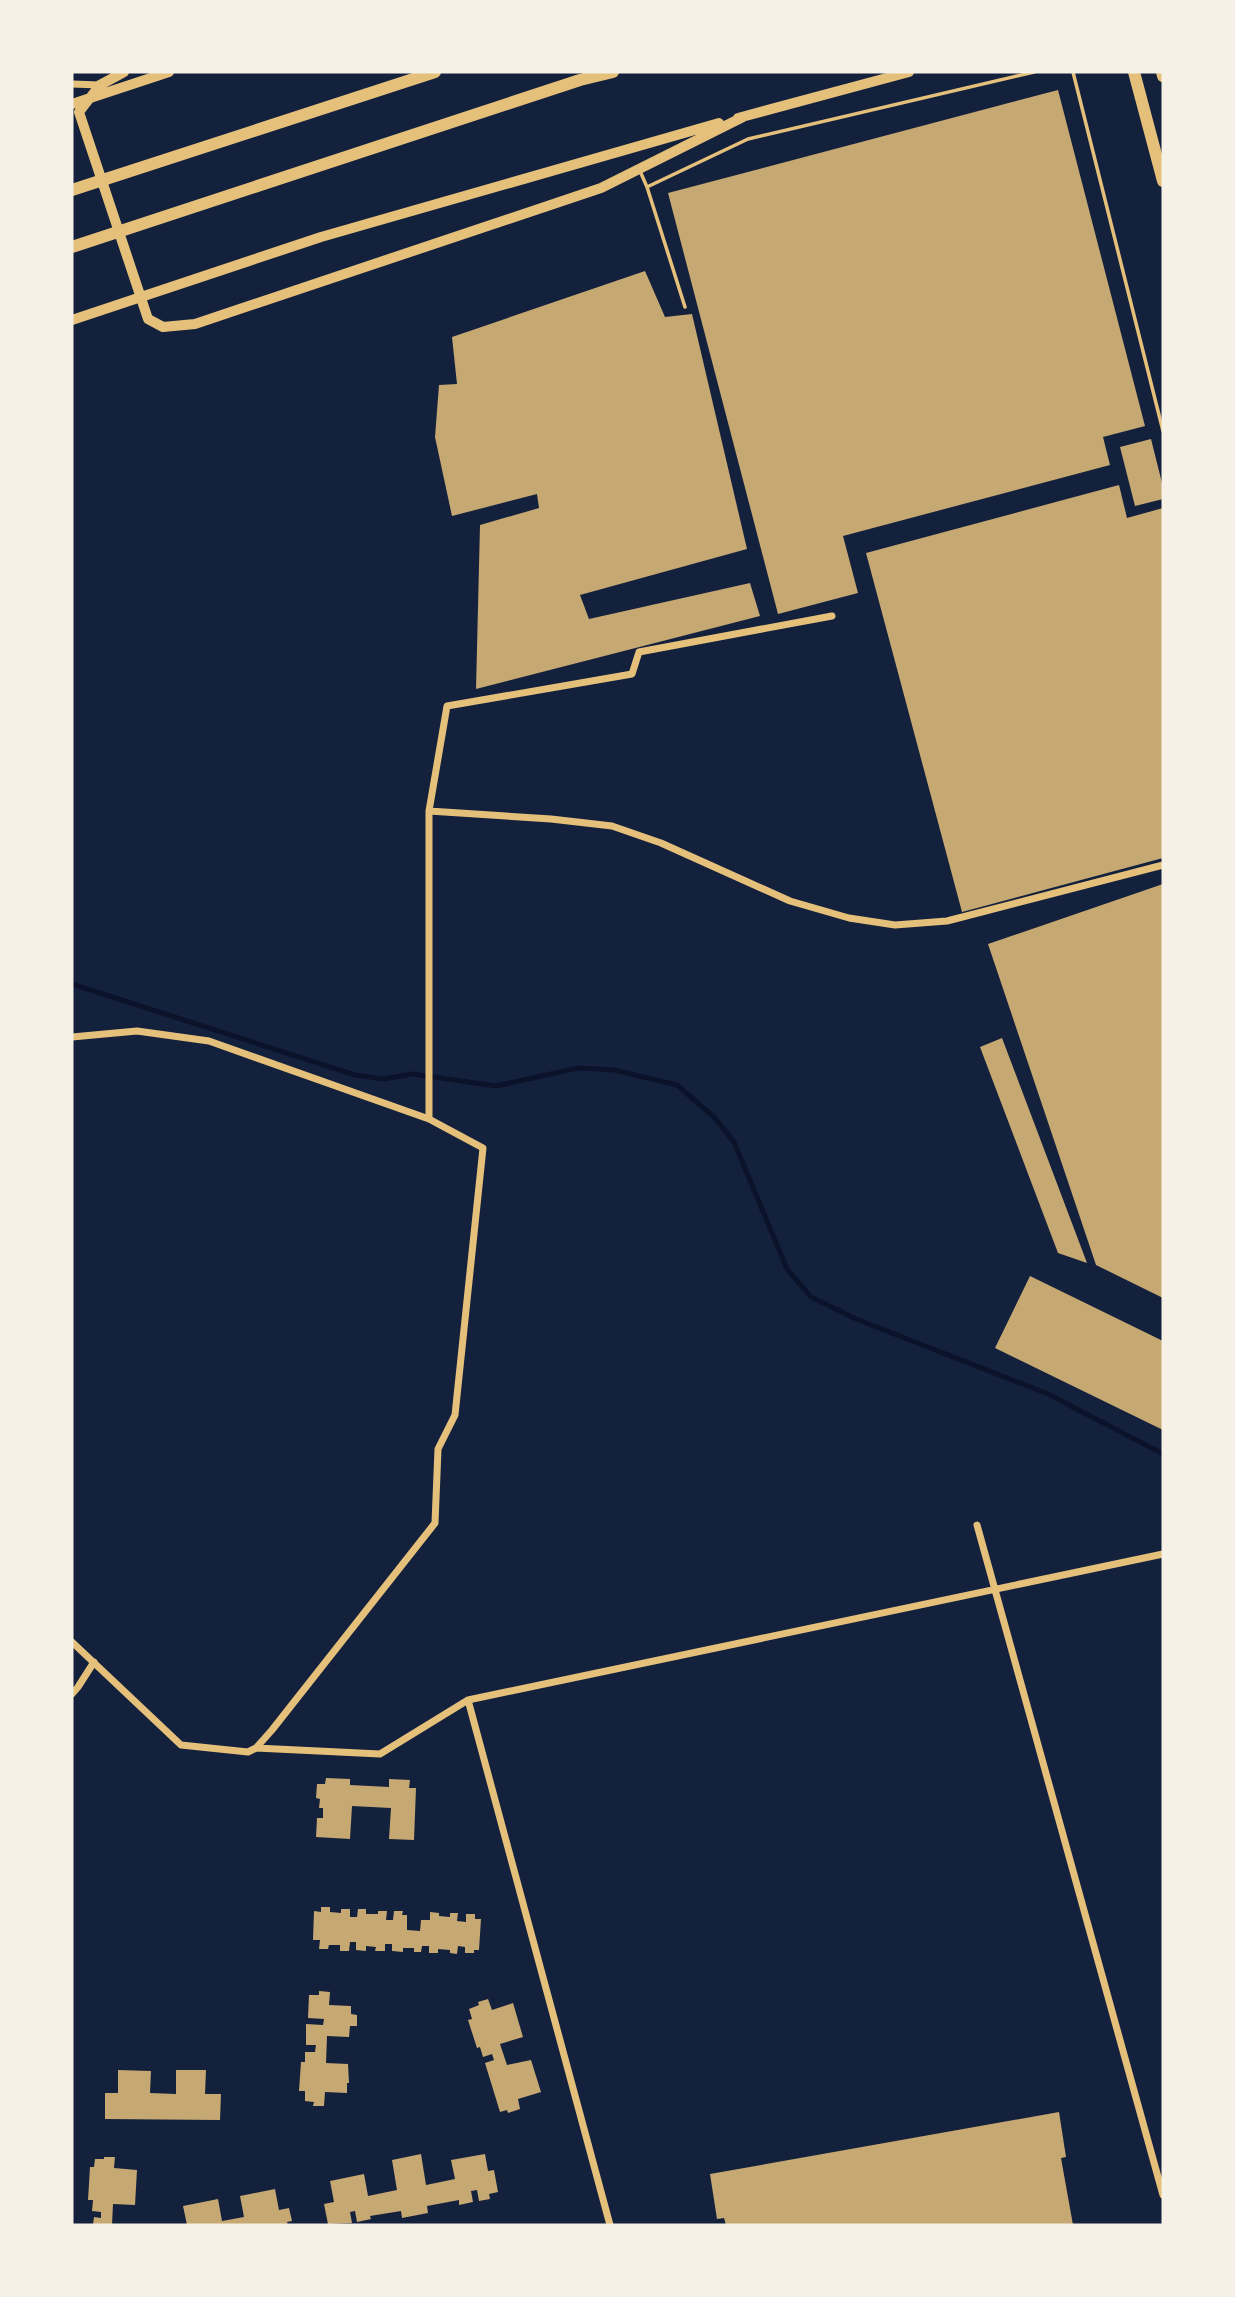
<svg xmlns="http://www.w3.org/2000/svg" width="1235" height="2297" font-family="'DM Sans',sans-serif">
  <rect width="100%" height="100%" fill="#14213d"/>
  <g fill="none" stroke-linecap="round" stroke-linejoin="round">
    <path stroke="#0b132b" stroke-width="5" d="M 72,984 L 355,1075 L 383,1079 L 413,1074 L 496,1086 L 578,1068 L 614,1070 L 677,1085 L 715,1118 L 734,1142 L 787,1269 L 811,1297 L 856,1319 L 1048,1394 L 1163,1454"/>
  </g>
  <path fill="#c6a872" d="M 1058,90 L 1145,426 L 1103,437 L 1110,465 L 843,536 L 858,593 L 778,614 L 668,193 Z
    M 645,271 L 665,317 L 692,314 L 747,549 L 580,595 L 589,619 L 750,583 L 760,616 L 476,689 L 480,525 L 539,508 L 537,494 L 452,516 L 435,437 L 439,385 L 457,384 L 452,337 Z
    M 1151,439 L 1163,487 L 1163,499 L 1135,506 L 1120,447 Z
    M 1119,485 L 1127,518 L 1163,508 L 1163,858 L 962,912 L 866,553 Z
    M 1163,884 L 1163,1298 L 1096,1265 L 988,944 Z
    M 1002,1038 L 1087,1263 L 1058,1253 L 980,1047 Z
    M 1030,1276 L 1163,1341 L 1163,1430 L 995,1348 Z
    M 326,1778 L 350,1779 L 350,1785 L 389,1787 L 389,1779 L 410,1780 L 409,1788 L 416,1788 L 414,1840 L 389,1839 L 391,1808 L 352,1806 L 350,1839 L 316,1837 L 317,1818 L 323,1818 L 323,1808 L 319,1808 L 320,1799 L 316,1798 L 317,1784 L 325,1784 Z
    M 321,1907 L 330,1907 L 330,1912 L 341,1913 L 341,1909 L 350,1909 L 350,1917 L 357,1917 L 358,1909 L 366,1909 L 366,1914 L 378,1914 L 378,1911 L 387,1911 L 386,1920 L 393,1920 L 394,1911 L 403,1911 L 402,1915 L 407,1915 L 407,1930 L 420,1931 L 421,1920 L 430,1920 L 430,1912 L 439,1913 L 439,1916 L 450,1917 L 450,1913 L 458,1913 L 457,1921 L 466,1922 L 466,1914 L 475,1914 L 475,1919 L 481,1919 L 479,1950 L 474,1950 L 474,1953 L 465,1953 L 465,1947 L 458,1946 L 457,1954 L 450,1953 L 450,1950 L 438,1949 L 438,1953 L 429,1953 L 429,1946 L 422,1946 L 421,1952 L 414,1952 L 414,1948 L 403,1948 L 403,1952 L 392,1951 L 392,1944 L 385,1944 L 385,1951 L 375,1951 L 376,1947 L 366,1946 L 366,1951 L 356,1950 L 356,1942 L 350,1942 L 349,1951 L 340,1951 L 340,1945 L 329,1945 L 328,1949 L 319,1949 L 320,1940 L 313,1940 L 314,1911 L 321,1912 Z
    M 319,1991 L 330,1992 L 329,2005 L 351,2006 L 351,2014 L 357,2015 L 357,2026 L 350,2026 L 349,2037 L 327,2036 L 326,2063 L 348,2064 L 349,2083 L 347,2083 L 347,2093 L 325,2092 L 324,2106 L 313,2106 L 314,2102 L 305,2101 L 305,2091 L 299,2091 L 301,2062 L 305,2062 L 305,2052 L 315,2052 L 316,2045 L 306,2045 L 306,2024 L 323,2025 L 324,2019 L 308,2018 L 309,1995 L 319,1995 Z
    M 488,1999 L 492,2010 L 513,2003 L 523,2037 L 500,2044 L 507,2065 L 531,2060 L 541,2092 L 518,2099 L 520,2109 L 508,2113 L 507,2110 L 500,2112 L 485,2063 L 494,2060 L 492,2054 L 483,2057 L 480,2047 L 477,2048 L 468,2020 L 472,2019 L 469,2009 L 479,2005 L 478,2002 Z
    M 118,2070 L 151,2071 L 150,2093 L 176,2094 L 176,2070 L 206,2070 L 205,2094 L 221,2094 L 220,2120 L 105,2119 L 105,2093 L 118,2093 Z
    M 1059,2112 L 1066,2157 L 1061,2158 L 1073,2225 L 726,2225 L 724,2218 L 717,2219 L 710,2174 Z
    M 421,2154 L 426,2185 L 455,2179 L 451,2160 L 485,2154 L 488,2171 L 494,2170 L 498,2192 L 489,2194 L 490,2199 L 479,2201 L 477,2190 L 471,2191 L 473,2202 L 459,2205 L 459,2200 L 427,2206 L 428,2213 L 402,2218 L 401,2211 L 370,2216 L 371,2219 L 357,2222 L 355,2211 L 350,2212 L 352,2223 L 328,2224 L 324,2204 L 334,2202 L 330,2181 L 364,2174 L 368,2196 L 397,2190 L 392,2160 Z
    M 104,2157 L 115,2157 L 114,2168 L 137,2170 L 135,2205 L 113,2204 L 112,2225 L 93,2225 L 94,2217 L 101,2218 L 101,2212 L 92,2211 L 93,2200 L 88,2200 L 90,2167 L 94,2167 L 95,2159 L 104,2159 Z
    M 275,2189 L 279,2210 L 289,2208 L 292,2221 L 287,2222 L 288,2225 L 187,2225 L 183,2206 L 218,2199 L 222,2221 L 244,2217 L 240,2196 Z"/>
  <g fill="none" stroke-linecap="round" stroke-linejoin="round">
    <path stroke="#e5c07b" stroke-width="3.5" d="M 1073,72 L 1163,431
      M 640,171 L 647,187 L 685,307
      M 647,187 L 748,139 L 1034,72"/>
    <path stroke="#e5c07b" stroke-width="7" d="M 72,84 L 100,85
      M 429,811 L 551,819 L 612,826 L 661,843 L 790,901 L 849,918 L 895,925 L 947,921 L 1163,865
      M 72,1037 L 137,1031 L 209,1041 L 429,1119 L 483,1148 L 455,1415 L 438,1449 L 435,1523 L 272,1730 L 256,1748 L 248,1752 L 181,1745 L 72,1642
      M 429,1119 L 429,811 L 447,706 L 632,674 L 639,652 L 832,616
      M 977,1525 L 1163,2195
      M 72,1694 L 78,1687 L 94,1662
      M 468,1700 L 610,2225
      M 256,1748 L 380,1754 L 468,1700 L 1163,1554"/>
    <path stroke="#e5c07b" stroke-width="10" d="M 124,72 L 100,85 L 79,112 L 148,319 L 163,327 L 195,324 L 601,188 L 743,117
      M 72,104 L 169,72
      M 738,118 L 909,72
      M 72,320 L 321,237 L 719,123"/>
    <path stroke="#e5c07b" stroke-width="12" d="M 1134,72 L 1163,181
      M 1162,72 L 1163,76"/>
    <path stroke="#e5c07b" stroke-width="12" d="M 72,190 L 435,72
      M 72,247 L 580,80 L 613,72"/>
  </g>
  <rect width="1235" height="2297" fill="none" stroke="#f6f1e7" stroke-width="147"/>
</svg>
